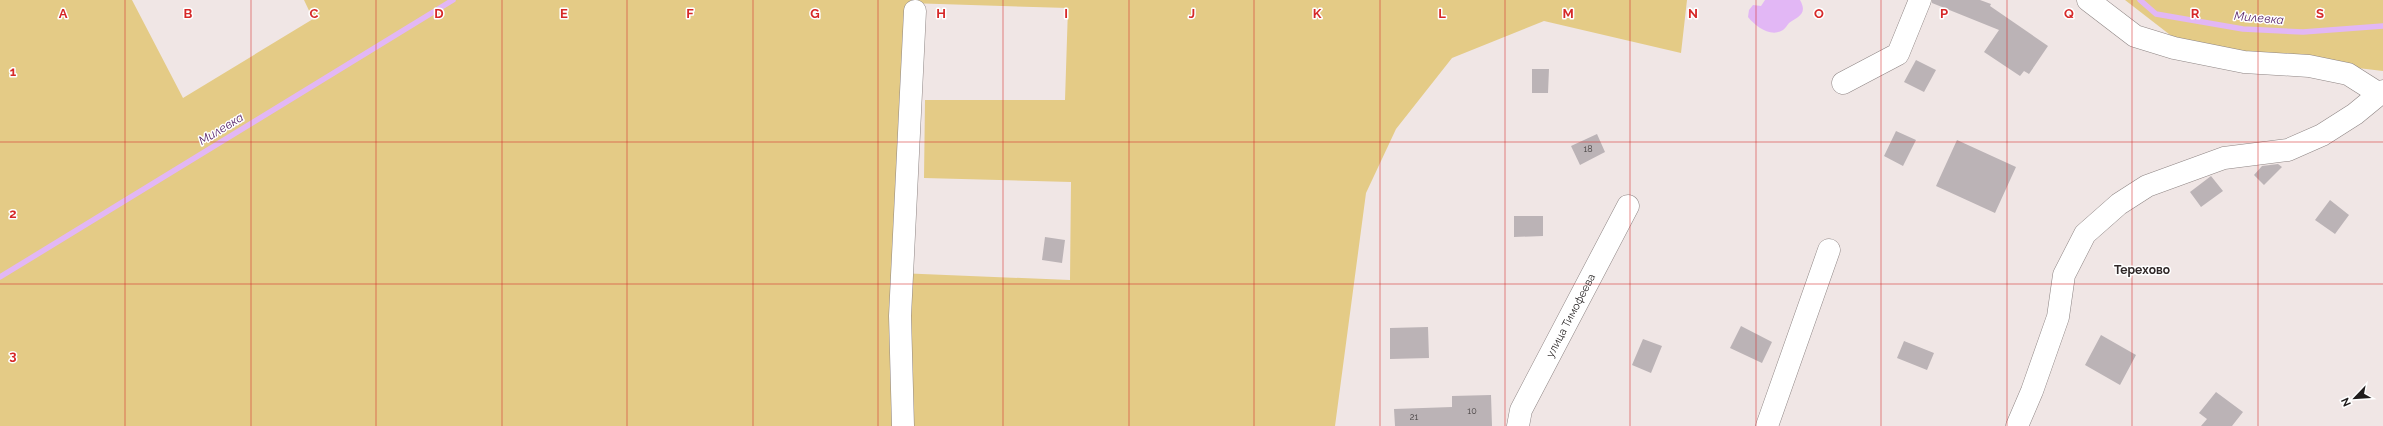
<svg xmlns="http://www.w3.org/2000/svg" width="2383" height="426" font-family="Raleway,sans-serif">
  <rect width="100%" height="100%" fill="#f0e6e5"/>
  <path fill="#e4cb86" fill-rule="evenodd" d="M 0,0 L 132,0 L 183,98 L 313,19 L 304,0 L 1687,0 L 1681,53 L 1544,21 L 1452,58 L 1396,129 L 1366,193 L 1335,426 L 0,426 ZM 908,3 L 1068,8 L 1065,100 L 925,100 L 924,178 L 1071,182 L 1070,280 L 898,273 Z
    M 2125,0 L 2383,0 L 2383,71 L 2187,48 Z"/>
  <path fill="#e2b7f5" d="M 1765,0 L 1800,0 C 1808,14 1798,17 1789,23 C 1787,25 1786,28 1783,30 C 1771,38 1755,26 1748,17 L 1749,10 L 1753,5 L 1761,6 Z"/>
  <g fill="none" stroke-linecap="round" stroke-linejoin="round">
    <path stroke="#e2b7f5" stroke-width="5.5" d="M 2140,0 L 2156,14 L 2243,29 L 2303,32 L 2383,26
      M 0,277 L 453,0"/>
  </g>
  <path fill="#bbb3b6" d="M 1932,0 L 1980,0 L 1991,4 L 1990,6 L 2048,46 L 2029,74 L 2024,71 L 2020,76 L 1984,52 L 1999,30 L 1932,3 Z
    M 1916,60 L 1936,70 L 1924,92 L 1904,82 Z
    M 1532,69 L 1549,69 L 1548,93 L 1532,93 Z
    M 1896,131 L 1916,140 L 1903,166 L 1884,156 Z
    M 1597,134 L 1605,152 L 1580,165 L 1571,146 Z
    M 1957,140 L 2016,167 L 1995,213 L 1936,186 Z
    M 2278,164 L 2282,167 L 2264,185 L 2254,175 L 2262,166 Z
    M 2211,176 L 2223,191 L 2201,207 L 2190,192 Z
    M 2330,200 L 2349,215 L 2335,234 L 2315,220 Z
    M 1514,216 L 1543,216 L 1543,236 L 1514,237 Z
    M 1045,237 L 1065,240 L 1062,263 L 1042,260 Z
    M 1741,326 L 1772,342 L 1762,363 L 1730,348 Z
    M 1428,327 L 1429,358 L 1390,359 L 1390,328 Z
    M 2101,335 L 2136,355 L 2120,385 L 2085,365 Z
    M 1643,339 L 1662,346 L 1651,373 L 1632,365 Z
    M 1904,341 L 1934,353 L 1927,370 L 1897,358 Z
    M 2216,392 L 2243,412 L 2232,426 L 2201,426 L 2207,419 L 2199,413 Z
    M 1491,395 L 1492,426 L 1395,426 L 1394,409 L 1452,407 L 1452,396 Z"/>
  <g fill="none" stroke-linecap="round" stroke-linejoin="round">
    <defs>
      <g id="minor">
        <path d="M 2088,0 L 2135,36 L 2174,48 L 2244,62 L 2309,66 L 2348,74 L 2378,93"/>
        <path d="M 1843,83 L 1898,54 L 1920,0"/>
        <path d="M 903,426 L 900,316 L 915,11"/>
        <path id="s1" d="M 1518,426 L 1521,410 L 1628,206"/>
        <path d="M 1767,426 L 1829,250"/>
        <path d="M 2017,426 L 2032,391 L 2058,317 L 2064,275 L 2085,234 L 2119,204 L 2147,186 L 2224,158 L 2288,150 L 2322,135 L 2355,114 L 2383,91"/>
      </g>
    </defs>
    <use href="#minor" stroke="#8e8584" stroke-width="23"/>
    <use href="#minor" stroke="#fff" stroke-width="22"/>
  </g>
  <path fill="none" stroke="#d62828" stroke-width="1" stroke-opacity="0.55" d="M 125,0 L 125,426M 251,0 L 251,426M 376,0 L 376,426M 502,0 L 502,426M 627,0 L 627,426M 753,0 L 753,426M 878,0 L 878,426M 1003,0 L 1003,426M 1129,0 L 1129,426M 1254,0 L 1254,426M 1380,0 L 1380,426M 1505,0 L 1505,426M 1630,0 L 1630,426M 1756,0 L 1756,426M 1881,0 L 1881,426M 2007,0 L 2007,426M 2132,0 L 2132,426M 2258,0 L 2258,426M 0,142 L 2383,142M 0,284 L 2383,284"/>
  <g text-anchor="middle" stroke-width="3" stroke-linejoin="round" paint-order="stroke">
    <g font-size="9" fill="#474242">
      <text x="1588" y="152">18</text>
      <text x="1472" y="414">10</text>
      <text x="1414" y="420">21</text>
    </g>
    <g font-size="11" fill="#201c1c" stroke="#fff">
      <text dy="4" stroke="none"><textPath href="#s1" startOffset="123">улица Тимофеева</textPath></text>
    </g>
    <g font-size="12" font-style="italic" fill="#521d65" stroke="#fff">
      <text transform="translate(2259 18) rotate(5)" y="4">Милевка</text>
      <text transform="translate(221 129) rotate(-31)" y="4">Милевка</text>
    </g>
    <g font-size="12" font-weight="bold" fill="#302828" stroke="#fff">
      <text x="2142" y="274">Терехово</text>
    </g>
  </g>
  <g font-size="13" text-anchor="middle" font-weight="bold" fill="#d62828" stroke="#fff" stroke-width="3" stroke-linejoin="round" paint-order="stroke">
    <text x="63" y="18">A</text>
    <text x="188" y="18">B</text>
    <text x="314" y="18">C</text>
    <text x="439" y="18">D</text>
    <text x="564" y="18">E</text>
    <text x="690" y="18">F</text>
    <text x="815" y="18">G</text>
    <text x="941" y="18">H</text>
    <text x="1066" y="18">I</text>
    <text x="1192" y="18">J</text>
    <text x="1317" y="18">K</text>
    <text x="1442" y="18">L</text>
    <text x="1568" y="18">M</text>
    <text x="1693" y="18">N</text>
    <text x="1819" y="18">O</text>
    <text x="1944" y="18">P</text>
    <text x="2069" y="18">Q</text>
    <text x="2195" y="18">R</text>
    <text x="2320" y="18">S</text>
    <text x="13" y="76">1</text>
    <text x="13" y="218">2</text>
    <text x="13" y="360">3</text>
  </g>
  <g transform="translate(2355 398) rotate(245)" stroke="#ffffff" stroke-width="3" paint-order="stroke">
  <path d="M0-3L7 15L0 10L-7 15Z" fill="#201c1c"/>
  <text y="-6" font-size="11" font-weight="bold" text-anchor="middle" fill="#201c1c">N</text>
  </g>
</svg>
